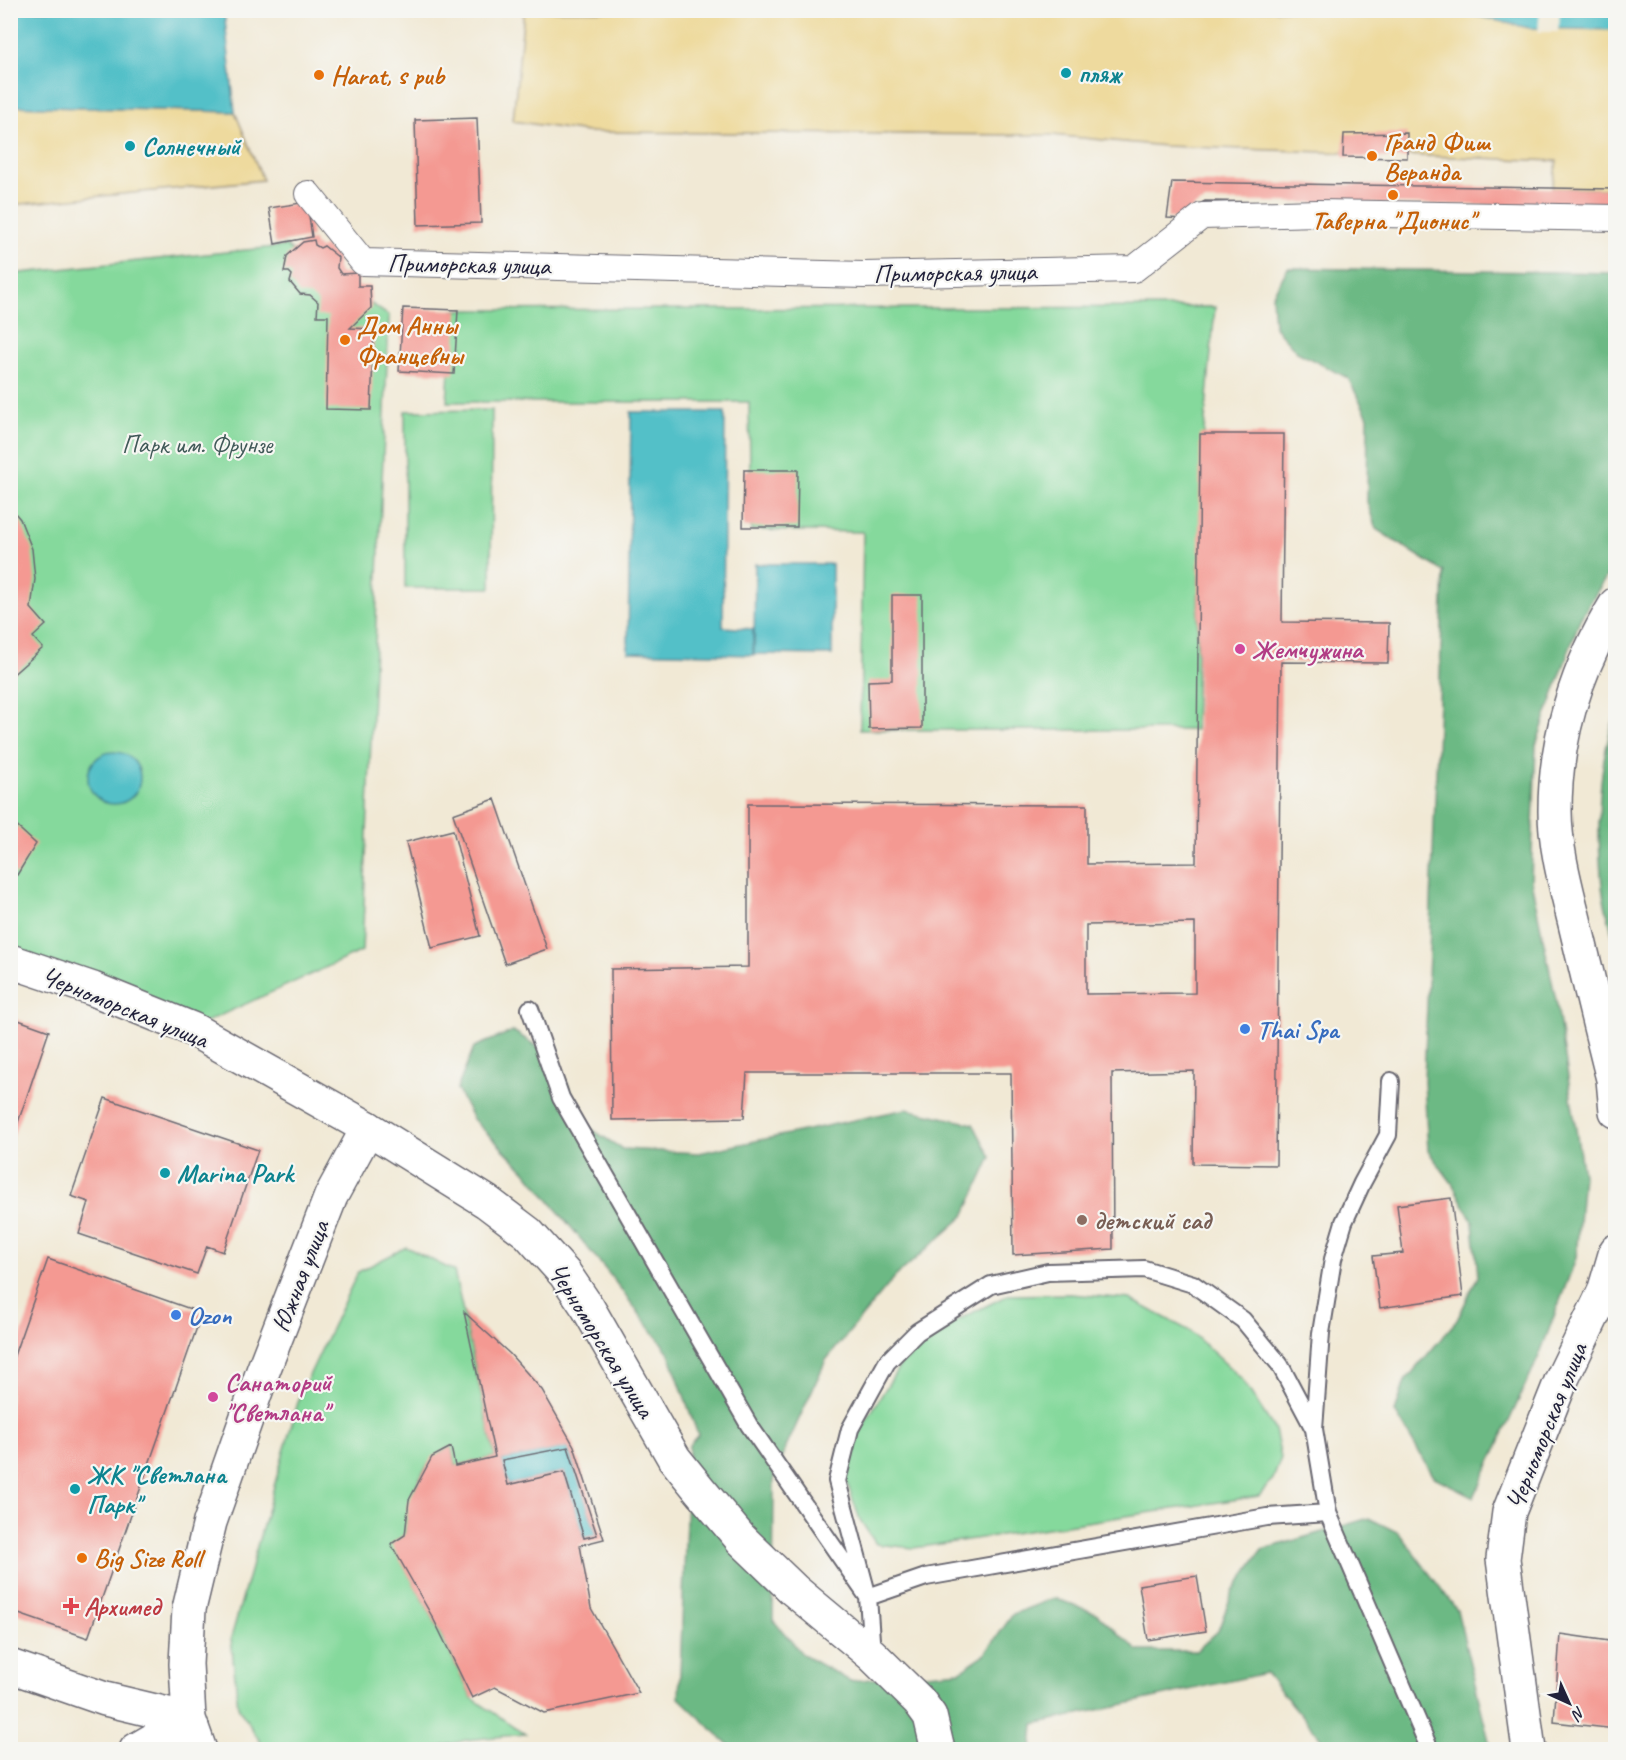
<svg xmlns="http://www.w3.org/2000/svg" width="1626" height="1760" font-family="Caveat,sans-serif">
  <rect width="100%" height="100%" fill="#f6f6f2"/>
  <filter id="ink" filterUnits="userSpaceOnUse"><feTurbulence type="fractalNoise" baseFrequency=".0167" numOctaves="2"/><feDisplacementMap in="SourceGraphic" scale="12" xChannelSelector="R" yChannelSelector="G"/><feConvolveMatrix kernelMatrix="1 2 1 2 8 2 1 2 1" color-interpolation-filters="sRGB"/></filter>
  <filter id="wash" filterUnits="userSpaceOnUse"><feTurbulence type="fractalNoise" baseFrequency=".008" numOctaves="4" result="noise"/><feDisplacementMap in="SourceGraphic" scale="24" xChannelSelector="R" yChannelSelector="G"/><feGaussianBlur stdDeviation="1.35" result="paint"/><feColorMatrix in="noise" values="0 0 0 0 0 0 0 0 0 0 0 0 0 0 0 0 0 1.4 0 .05"/><feComposite in="paint" operator="in"/></filter>
  <g filter="url(#wash)">
    <rect width="100%" height="100%" fill="#f1e9d5"/>
    <path fill="#85d99c" stroke="#547e6c" stroke-width="1.5" d="M 286,246 L 389,316 L 362,951 L 193,1028 L 11,950 L 11,274 Z
      M 1215,307 L 1202,454 L 1195,730 L 860,730 L 863,532 L 751,530 L 749,402 L 447,402 L 453,310 Z
      M 492,410 L 491,588 L 405,588 L 405,411 Z
      M 406,1247 L 454,1271 L 495,1457 L 455,1466 L 451,1447 C 417,1463 409,1501 405,1535 L 392,1544 L 433,1618 L 472,1698 L 525,1734 L 466,1740 L 431,1749 L 265,1749 L 238,1707 L 231,1638 L 300,1395 L 358,1272 Z
      M 1070,1294 L 1130,1299 L 1190,1331 L 1242,1379 L 1275,1430 L 1281,1458 L 1273,1479 L 1259,1496 L 914,1548 L 876,1544 L 860,1520 L 844,1474 L 861,1429 L 900,1365 L 948,1325 L 1008,1295 Z"/>
    <path fill="#6cb984" stroke="#476e60" stroke-width="1.5" d="M 1288,268 L 1615,273 L 1615,563 L 1580,619 L 1536,745 L 1531,881 L 1557,1005 L 1583,1175 L 1576,1258 L 1539,1356 L 1474,1497 L 1434,1477 L 1395,1412 L 1405,1381 L 1457,1320 L 1478,1276 L 1473,1223 L 1452,1183 L 1428,1151 L 1424,1081 L 1444,572 L 1376,529 L 1367,502 L 1368,417 L 1348,378 L 1297,352 L 1274,326 L 1272,296 Z
      M 1615,716 L 1615,945 C 1611,926 1604,906 1602,886 C 1597,831 1596,768 1615,716 Z
      M 513,1031 L 554,1057 L 588,1127 L 622,1149 L 699,1153 L 906,1109 L 973,1124 L 991,1157 L 964,1216 L 895,1277 L 826,1360 L 774,1474 L 773,1620 L 803,1655 L 850,1681 L 960,1671 L 985,1654 L 1013,1614 L 1054,1598 L 1096,1613 L 1138,1651 L 1196,1651 L 1218,1631 L 1232,1593 L 1262,1550 L 1369,1518 L 1399,1533 L 1457,1610 L 1491,1749 L 1330,1749 L 1266,1673 L 1034,1724 L 1032,1749 L 733,1749 L 679,1698 L 689,1445 L 698,1435 L 669,1353 L 610,1275 L 525,1171 L 473,1119 L 457,1089 L 474,1047 Z"/>
    <path fill="#eeda9e" stroke="#887e6c" stroke-width="1.5" d="M 1454,10 L 1494,19 L 1615,26 L 1615,189 L 1552,188 L 1557,161 L 1165,146 L 1052,135 L 587,132 L 513,121 L 524,11 Z
      M 11,106 L 235,112 L 263,180 L 11,205 Z"/>
    <path fill="#52c0c8" stroke="#3a7182" stroke-width="1.5" d="M 11,10 L 224,11 L 235,112 L 11,106 Z
      M 1454,11 L 1615,11 L 1615,30 L 1529,28 Z
      M 631,412 L 725,412 L 723,627 L 753,629 L 753,655 L 628,652 Z
      M 755,564 L 832,564 L 832,655 L 754,654 Z
      M88 778a26 26 0 1 1 52 0a26 26 0 1 1-52 0Z
      M 568,1447 L 597,1535 L 584,1538 L 564,1472 L 508,1485 L 502,1460 Z"/>
    <path fill="#f1e9d5" d="M 1540,11 L 1560,11 L 1558,32 L 1538,32 Z"/>
    <g id="blocks">
      <path fill="#f49992" fill-rule="evenodd" d="M 477,118 L 481,223 L 418,225 L 415,120 Z
        M 1407,133 L 1407,158 L 1343,157 L 1344,134 Z
        M 1172,182 L 1616,189 L 1616,207 L 1205,201 L 1193,207 L 1186,219 L 1167,218 Z
        M 307,202 L 312,237 L 275,244 L 269,208 Z
        M 314,240 L 315,245 L 320,248 L 324,246 L 338,257 L 337,268 L 341,274 L 358,273 L 358,286 L 370,286 L 371,308 L 350,328 L 374,329 L 371,410 L 326,409 L 328,316 L 317,316 L 318,302 L 310,295 L 300,294 L 290,282 L 292,275 L 289,272 L 284,272 L 287,256 L 303,242 Z
        M 403,308 L 458,310 L 454,374 L 399,371 Z
        M 1200,434 L 1284,434 L 1282,622 L 1389,623 L 1388,663 L 1281,662 L 1276,1165 L 1193,1164 L 1194,1071 L 1112,1073 L 1113,1249 L 1013,1255 L 1011,1073 L 747,1073 L 744,1118 L 612,1120 L 611,969 L 748,967 L 748,804 L 1087,805 L 1087,864 L 1196,863 ZM 1195,923 L 1195,993 L 1086,994 L 1086,925 Z
        M 744,470 L 798,470 L 797,527 L 743,527 Z
        M 10,507 L 20,519 L 32,549 L 35,579 L 31,608 L 46,625 L 33,637 L 43,648 L 10,677 Z
        M 892,595 L 922,595 L 922,728 L 869,729 L 868,681 L 892,680 Z
        M 495,799 L 547,949 L 505,964 L 453,814 Z
        M 10,820 L 36,844 L 17,875 L 10,869 Z
        M 453,830 L 480,936 L 432,948 L 406,842 Z
        M 10,1017 L 49,1031 L 11,1143 L 10,1143 Z
        M 105,1098 L 258,1150 L 223,1252 L 207,1246 L 197,1274 L 79,1234 L 89,1202 L 71,1196 Z
        M 1451,1198 L 1463,1296 L 1380,1308 L 1373,1256 L 1403,1253 L 1397,1205 Z
        M 48,1259 L 202,1313 L 88,1638 L 10,1611 L 10,1367 Z
        M 464,1312 L 510,1354 L 542,1390 L 574,1446 L 604,1539 L 580,1545 L 591,1608 L 639,1693 L 544,1713 L 495,1687 L 472,1698 L 433,1618 L 391,1544 L 405,1535 L 409,1500 L 432,1457 L 451,1447 L 455,1466 L 495,1457 ZM 568,1447 L 597,1535 L 584,1538 L 564,1472 L 508,1485 L 502,1460 Z
        M 1197,1576 L 1206,1631 L 1148,1640 L 1139,1585 Z
        M 1560,1634 L 1616,1642 L 1616,1729 L 1554,1722 Z"/>
    </g>
  </g>
  <g filter="url(#ink)">
    <use href="#blocks" fill-opacity="0" stroke="#6a6871" stroke-width="1.5"/>
    <g fill="none" stroke-linecap="round" stroke-linejoin="round">
      <defs>
        <path id="service" d="M 530,1009 L 561,1098 L 749,1425 L 868,1597 L 872,1654
          M 1391,1081 L 1388,1135 L 1362,1183 L 1344,1222 L 1333,1259 L 1321,1333 L 1314,1429 L 1328,1513 L 1430,1750
          M 1314,1429 L 1280,1365 L 1243,1320 L 1193,1284 L 1144,1269 L 1048,1272 L 991,1285 L 917,1332 L 887,1362 L 850,1429 L 837,1481 L 868,1597 L 926,1577 L 1267,1517 L 1328,1513"/>
        <path id="pedestrian" d="M 308,194 L 363,262 L 864,275 L 1134,269 L 1202,216 L 1318,213 L 1616,218"/>
        <path id="minor" d="M 10,1666 L 105,1699 L 189,1719
          M 136,1750 L 189,1719
          M 200,1750 L 189,1719 L 186,1664 L 189,1609 L 210,1522 L 263,1371 L 331,1196 L 368,1128"/>
        <path id="secondary" d="M 1616,604 C 1577,667 1555,738 1555,811 C 1555,850 1567,890 1576,928 C 1588,978 1600,1028 1613,1079 L 1616,1111
          M 10,961 L 93,989 L 192,1029 L 368,1128 L 487,1202 L 528,1233 L 565,1274 L 588,1308 L 674,1458 L 699,1489 L 741,1539 L 794,1590 L 872,1655 L 919,1701 L 930,1716 L 938,1750
          M 1529,1750 L 1503,1559 L 1509,1512 L 1561,1381 L 1604,1292 L 1616,1251"/>
      </defs>
      <use href="#service" stroke="#6a6871" stroke-width="20"/>
      <use href="#pedestrian" stroke="#6a6871" stroke-width="28"/>
      <use href="#minor" stroke="#6a6871" stroke-width="36"/>
      <use href="#secondary" stroke="#6a6871" stroke-width="36"/>
      <use href="#service" stroke="#fff" stroke-width="16"/>
      <use href="#pedestrian" stroke="#fff" stroke-width="26"/>
      <use href="#minor" stroke="#fff" stroke-width="33"/>
      <use href="#secondary" stroke="#fff" stroke-width="33"/>
    </g>
  </g>
  <g fill="#0f9aa8" stroke="#f6f6f2" stroke-width="2">
    <circle cx="1066" cy="73" r="6"/>
    <circle cx="130" cy="146" r="6"/>
    <circle cx="165" cy="1173" r="6"/>
    <circle cx="75" cy="1489" r="6"/>
  </g>
  <g fill="#e8710a" stroke="#f6f6f2" stroke-width="2">
    <circle cx="319" cy="75" r="6"/>
    <circle cx="1372" cy="156" r="6"/>
    <circle cx="1393" cy="195" r="6"/>
    <circle cx="345" cy="340" r="6"/>
    <circle cx="82" cy="1558" r="6"/>
  </g>
  <g fill="#d1479c" stroke="#f6f6f2" stroke-width="2">
    <circle cx="1240" cy="649" r="6"/>
    <circle cx="213" cy="1397" r="6"/>
  </g>
  <g fill="#3f7fe0" stroke="#f6f6f2" stroke-width="2">
    <circle cx="1245" cy="1029" r="6"/>
    <circle cx="176" cy="1315" r="6"/>
  </g>
  <circle fill="#8d6e63" stroke="#f6f6f2" stroke-width="2" cx="1082" cy="1220" r="6"/>
  <path fill="#e0444e" stroke="#f6f6f2" stroke-width="2" d="M68 1597h6v6h6v6h-6v6h-6v-6h-6v-6h6z"/>
  <g text-anchor="middle" stroke-width="4.5" stroke-linejoin="round" paint-order="stroke">
    <g font-size="26" font-weight="bold" fill="#0d838f" stroke="#f6f6f2" text-anchor="start">
      <text x="1078" y="82">пляж</text>
      <text x="142" y="155">Солнечный</text>
      <text x="177" y="1182">Marina Park</text>
      <text x="87" y="1483">ЖК "Светлана<tspan x="87" dy="30">Парк"</tspan></text>
    </g>
    <g font-size="26" font-weight="bold" fill="#c56008" stroke="#f6f6f2" text-anchor="start">
      <text x="331" y="84">Harat, s pub</text>
      <text x="1384" y="150">Гранд Фиш<tspan x="1384" dy="30">Веранда</tspan></text>
      <text x="1393" y="229" text-anchor="middle">Таверна "Дионис"</text>
      <text x="357" y="334">Дом Анны<tspan x="357" dy="30">Францевны</tspan></text>
      <text x="94" y="1567">Big Size Roll</text>
    </g>
    <g font-size="26" fill="#22223b" stroke="#f6f6f2">
      <text transform="translate(469 264) rotate(1)" y="9">Приморская улица</text>
      <text transform="translate(955 272) rotate(-1)" y="9">Приморская улица</text>
      <text transform="translate(125 1007) rotate(22)" y="9">Черноморская улица</text>
      <text transform="translate(300 1276) rotate(-69)" y="9">Южная улица</text>
      <text transform="translate(602 1340) rotate(58)" y="9">Черноморская улица</text>
      <text transform="translate(1546 1426) rotate(-68)" y="9">Черноморская улица</text>
    </g>
    <g font-size="26" fill="#405958" stroke="#f6f6f2">
      <text x="197" y="453">Парк им. Фрунзе</text>
    </g>
    <g font-size="26" font-weight="bold" fill="#b23c85" stroke="#f6f6f2" text-anchor="start">
      <text x="1252" y="658">Жемчужина</text>
      <text x="225" y="1391">Санаторий<tspan x="225" dy="30">"Светлана"</tspan></text>
    </g>
    <g font-size="26" font-weight="bold" fill="#366cbe" stroke="#f6f6f2" text-anchor="start">
      <text x="1257" y="1038">Thai Spa</text>
      <text x="188" y="1324">Ozon</text>
    </g>
    <g font-size="26" font-weight="bold" fill="#785e54" stroke="#f6f6f2" text-anchor="start">
      <text x="1094" y="1229">детский сад</text>
    </g>
    <g font-size="26" font-weight="bold" fill="#be3a42" stroke="#f6f6f2" text-anchor="start">
      <text x="84" y="1615">Архимед</text>
    </g>
  </g>
  <rect width="1626" height="1760" fill="none" stroke="#f6f6f2" stroke-width="36"/>
  <g transform="translate(1569 1703) rotate(135)" stroke="#f6f6f2" stroke-width="4.5" paint-order="stroke">
  <path d="M0-4.5L10 22L0 15L-10 22Z" fill="#22223b"/>
  <text y="-9" font-size="16" font-weight="bold" text-anchor="middle" fill="#22223b">N</text>
  </g>
</svg>
